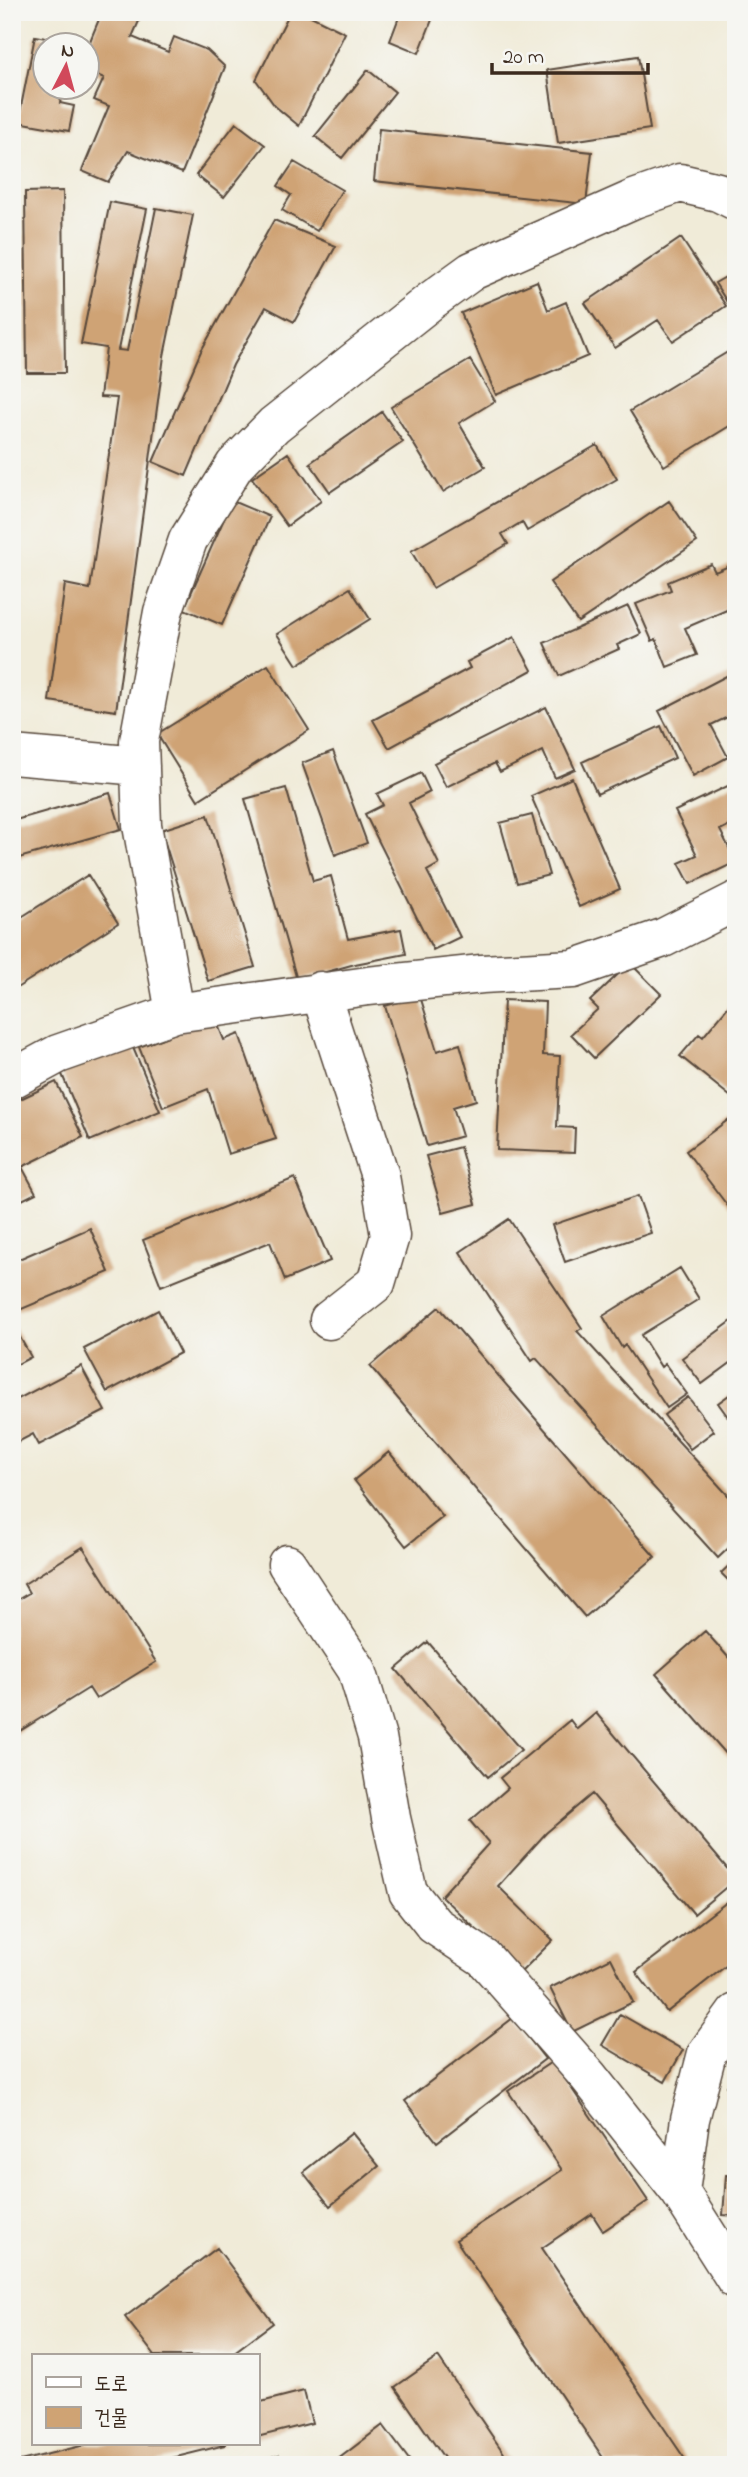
<svg xmlns="http://www.w3.org/2000/svg" width="748" height="2477" font-family="'Indie Flower','Poor Story',sans-serif">
  <rect width="100%" height="100%" fill="#f6f6f2"/>
  <filter id="ink" filterUnits="userSpaceOnUse"><feTurbulence type="fractalNoise" baseFrequency=".0143" numOctaves="2"/><feDisplacementMap in="SourceGraphic" scale="14" xChannelSelector="R" yChannelSelector="G"/><feConvolveMatrix kernelMatrix="1 2 1 2 8 2 1 2 1" color-interpolation-filters="sRGB"/></filter>
  <filter id="wash" filterUnits="userSpaceOnUse"><feTurbulence type="fractalNoise" baseFrequency=".00686" numOctaves="4" result="noise"/><feDisplacementMap in="SourceGraphic" scale="28" xChannelSelector="R" yChannelSelector="G"/><feGaussianBlur stdDeviation="1.57" result="paint"/><feColorMatrix in="noise" values="0 0 0 0 0 0 0 0 0 0 0 0 0 0 0 0 0 1.4 0 .05"/><feComposite in="paint" operator="in"/></filter>
  <g filter="url(#wash)">
    <rect width="100%" height="100%" fill="#f0ebd8"/>
    <g id="blocks">
      <path fill="#cfa374" d="M 102,12 L 143,12 L 132,37 L 168,52 L 174,37 L 207,50 L 225,67 L 182,173 L 128,151 L 108,182 L 82,171 L 109,106 L 94,100 L 104,78 L 88,71 L 88,46 Z
        M 290,12 L 303,12 L 345,33 L 299,126 L 275,106 L 256,80 Z
        M 401,12 L 435,12 L 419,53 L 390,41 Z
        M 35,36 L 73,43 L 72,46 L 46,46 L 46,88 L 63,88 L 60,103 L 74,106 L 69,131 L 18,122 Z
        M 638,56 L 650,129 L 558,143 L 547,70 Z
        M 368,70 L 395,92 L 342,158 L 315,136 Z
        M 236,123 L 265,145 L 224,197 L 196,175 Z
        M 379,129 L 592,152 L 586,204 L 374,181 Z
        M 294,162 L 342,190 L 317,231 L 282,210 L 291,195 L 278,186 Z
        M 63,191 L 65,373 L 27,373 L 25,192 Z
        M 110,202 L 147,209 L 118,350 L 127,351 L 156,208 L 193,215 L 164,356 L 116,711 L 49,701 L 65,584 L 90,589 L 117,398 L 100,397 L 106,348 L 81,344 Z
        M 274,220 L 336,246 L 294,322 L 266,307 L 233,365 L 186,476 L 153,462 L 201,351 Z
        M 681,238 L 726,306 L 673,341 L 658,320 L 615,348 L 585,303 Z
        M 736,271 L 736,316 L 715,283 Z
        M 537,281 L 548,310 L 566,302 L 588,356 L 496,395 L 461,313 Z
        M 736,347 L 736,422 L 664,466 L 630,411 Z
        M 470,360 L 495,401 L 459,423 L 485,467 L 443,492 L 391,407 Z
        M 382,412 L 403,442 L 330,492 L 310,463 Z
        M 597,445 L 617,479 L 527,531 L 522,522 L 502,534 L 508,544 L 433,588 L 411,551 Z
        M 288,453 L 321,501 L 287,526 L 252,478 Z
        M 232,501 L 270,517 L 222,625 L 184,609 Z
        M 669,501 L 697,542 L 578,622 L 550,582 Z
        M 736,563 L 736,606 L 685,628 L 697,655 L 667,667 L 656,639 L 652,641 L 636,604 L 671,590 L 668,582 L 711,564 L 715,572 Z
        M 350,588 L 370,619 L 297,665 L 277,634 Z
        M 628,606 L 641,634 L 617,645 L 619,649 L 559,676 L 544,643 Z
        M 514,637 L 532,670 L 389,748 L 373,720 L 470,668 L 467,662 Z
        M 268,665 L 309,730 L 198,800 L 157,734 Z
        M 736,671 L 736,713 L 711,725 L 728,757 L 693,776 L 659,711 Z
        M 546,707 L 575,769 L 555,778 L 543,751 L 500,772 L 495,763 L 446,787 L 434,763 Z
        M 661,726 L 675,758 L 597,794 L 582,762 Z
        M 333,751 L 367,843 L 335,855 L 302,763 Z
        M 421,773 L 430,792 L 409,803 L 439,864 L 427,871 L 460,937 L 433,950 L 365,814 L 383,805 L 377,794 Z
        M 572,778 L 620,889 L 579,907 L 531,796 Z
        M 736,782 L 736,822 L 720,830 L 736,862 L 690,884 L 679,863 L 697,855 L 675,811 Z
        M 286,788 L 313,881 L 331,876 L 348,939 L 401,929 L 406,954 L 355,964 L 297,980 L 245,799 Z
        M 110,793 L 121,829 L 12,860 L 12,821 Z
        M 208,815 L 255,967 L 208,981 L 161,830 Z
        M 532,815 L 549,875 L 517,883 L 500,823 Z
        M 88,875 L 118,923 L 12,991 L 12,923 Z
        M 630,963 L 661,994 L 594,1058 L 571,1034 L 598,1009 L 590,1001 Z
        M 420,996 L 437,1051 L 460,1044 L 476,1100 L 453,1107 L 462,1136 L 427,1146 L 385,1006 Z
        M 736,997 L 736,1101 L 680,1056 L 699,1034 L 703,1037 Z
        M 504,1000 L 545,1002 L 543,1055 L 560,1056 L 557,1127 L 575,1128 L 574,1153 L 497,1150 Z
        M 215,1018 L 224,1040 L 239,1034 L 276,1139 L 228,1154 L 208,1089 L 163,1107 L 139,1047 Z
        M 131,1043 L 160,1111 L 90,1141 L 61,1072 Z
        M 56,1082 L 83,1137 L 22,1167 L 36,1193 L 12,1205 L 12,1103 Z
        M 736,1114 L 736,1205 L 730,1209 L 686,1151 Z
        M 460,1147 L 476,1204 L 443,1213 L 426,1156 Z
        M 295,1178 L 330,1261 L 285,1280 L 270,1242 L 161,1286 L 143,1240 Z
        M 638,1196 L 651,1233 L 565,1262 L 552,1225 Z
        M 509,1219 L 582,1328 L 577,1331 L 736,1504 L 736,1541 L 718,1558 L 536,1358 L 532,1361 L 460,1252 Z
        M 90,1228 L 109,1272 L 17,1311 L 12,1299 L 12,1262 Z
        M 680,1268 L 699,1299 L 641,1335 L 661,1367 L 665,1364 L 687,1394 L 667,1408 L 625,1345 L 622,1348 L 603,1316 Z
        M 439,1307 L 655,1557 L 585,1617 L 370,1366 Z
        M 158,1310 L 180,1353 L 107,1392 L 84,1349 Z
        M 736,1318 L 736,1359 L 702,1384 L 682,1358 Z
        M 12,1323 L 31,1357 L 12,1367 Z
        M 81,1366 L 105,1411 L 39,1445 L 33,1434 L 12,1445 L 12,1402 Z
        M 736,1390 L 736,1428 L 718,1403 Z
        M 688,1397 L 714,1431 L 690,1449 L 664,1415 Z
        M 389,1452 L 443,1517 L 406,1546 L 354,1480 Z
        M 83,1547 L 156,1662 L 96,1699 L 89,1688 L 12,1736 L 12,1603 L 29,1593 L 24,1584 Z
        M 736,1559 L 736,1588 L 721,1573 Z
        M 705,1631 L 736,1666 L 736,1765 L 656,1674 Z
        M 428,1642 L 521,1750 L 488,1777 L 396,1669 Z
        M 596,1713 L 736,1879 L 694,1914 L 592,1794 L 546,1833 L 498,1886 L 553,1940 L 521,1972 L 441,1896 L 489,1843 L 470,1821 L 508,1788 L 500,1778 L 570,1720 L 577,1729 Z
        M 736,1895 L 736,1958 L 667,2012 L 636,1972 Z
        M 611,1958 L 633,2002 L 572,2032 L 550,1988 Z
        M 620,2014 L 683,2050 L 665,2082 L 602,2045 Z
        M 513,2018 L 545,2059 L 437,2142 L 405,2101 Z
        M 553,2061 L 648,2201 L 603,2231 L 592,2214 L 542,2248 L 689,2465 L 608,2465 L 456,2240 L 562,2170 L 508,2091 Z
        M 727,2086 L 736,2086 L 736,2115 L 727,2115 Z
        M 352,2133 L 379,2166 L 330,2206 L 303,2172 Z
        M 726,2175 L 736,2176 L 736,2216 L 723,2215 Z
        M 217,2248 L 273,2323 L 229,2356 L 155,2356 L 125,2317 Z
        M 438,2357 L 512,2465 L 449,2465 L 395,2387 Z
        M 304,2391 L 312,2423 L 257,2437 L 257,2403 Z
        M 383,2425 L 413,2465 L 341,2465 L 337,2460 Z
        M 89,2444 L 225,2444 L 225,2445 L 144,2465 L 12,2465 L 12,2463 Z
        M 279,2455 L 281,2465 L 244,2465 L 244,2464 Z"/>
    </g>
  </g>
  <g filter="url(#ink)">
    <use href="#blocks" fill-opacity="0" stroke="#56473a" stroke-width="2"/>
    <g fill="none" stroke-linecap="round" stroke-linejoin="round">
      <defs>
        <path id="minor" d="M 12,755 L 140,766
          M 320,991 L 380,1176 L 390,1236 L 376,1283 L 329,1320
          M 175,1013 L 142,825 L 139,741 L 163,612 L 188,540 L 235,465 L 274,425 L 432,300 L 472,271 L 634,199 L 680,183 L 718,192 L 736,201
          M 12,1079 L 58,1054 L 175,1013 L 368,986 L 482,974 L 573,969 L 663,938 L 736,901
          M 287,1564 L 357,1670 L 377,1737 L 391,1818 L 408,1892 L 434,1925 L 484,1958 L 588,2076 L 680,2192
          M 736,2013 L 707,2053 L 690,2119 L 680,2192 L 736,2280"/>
      </defs>
      <use href="#minor" stroke="#56473a" stroke-width="41"/>
      <use href="#minor" stroke="#fff" stroke-width="38"/>
    </g>
  </g>
  <rect width="748" height="2477" fill="none" stroke="#f6f6f2" stroke-width="42"/>
  <rect x="32" y="2354" width="228" height="91" fill="#f6f6f2" stroke="#aba49d" stroke-width="2"/>
  <rect x="46" y="2377" width="35" height="10" fill="#ffffff" stroke="#aba49d" stroke-width="2"/>
  <text x="94" y="2390" font-size="21" fill="#3b2a1e">도로</text>
  <rect x="46" y="2407" width="35" height="21" fill="#cfa374" stroke="#aba49d" stroke-width="2"/>
  <text x="94" y="2424" font-size="21" fill="#3b2a1e">건물</text>
  <g transform="translate(66 66) rotate(6)"><circle r="33" fill="#f6f6f2" stroke="#aba49d" stroke-width="2"/>
  <path d="M0-5L12 26L0 18L-12 26Z" fill="#d1495b"/>
  <text y="-10" font-size="19" font-weight="bold" text-anchor="middle" fill="#3b2a1e">N</text>
  </g>
  <path d="M492 63v10h156v-10" fill="none" stroke="#3b2a1e" stroke-width="3.5"/>
  <text x="503" y="63" font-size="21" fill="#3b2a1e" stroke="#f6f6f2" stroke-width="5" paint-order="stroke">20 m</text>
</svg>
